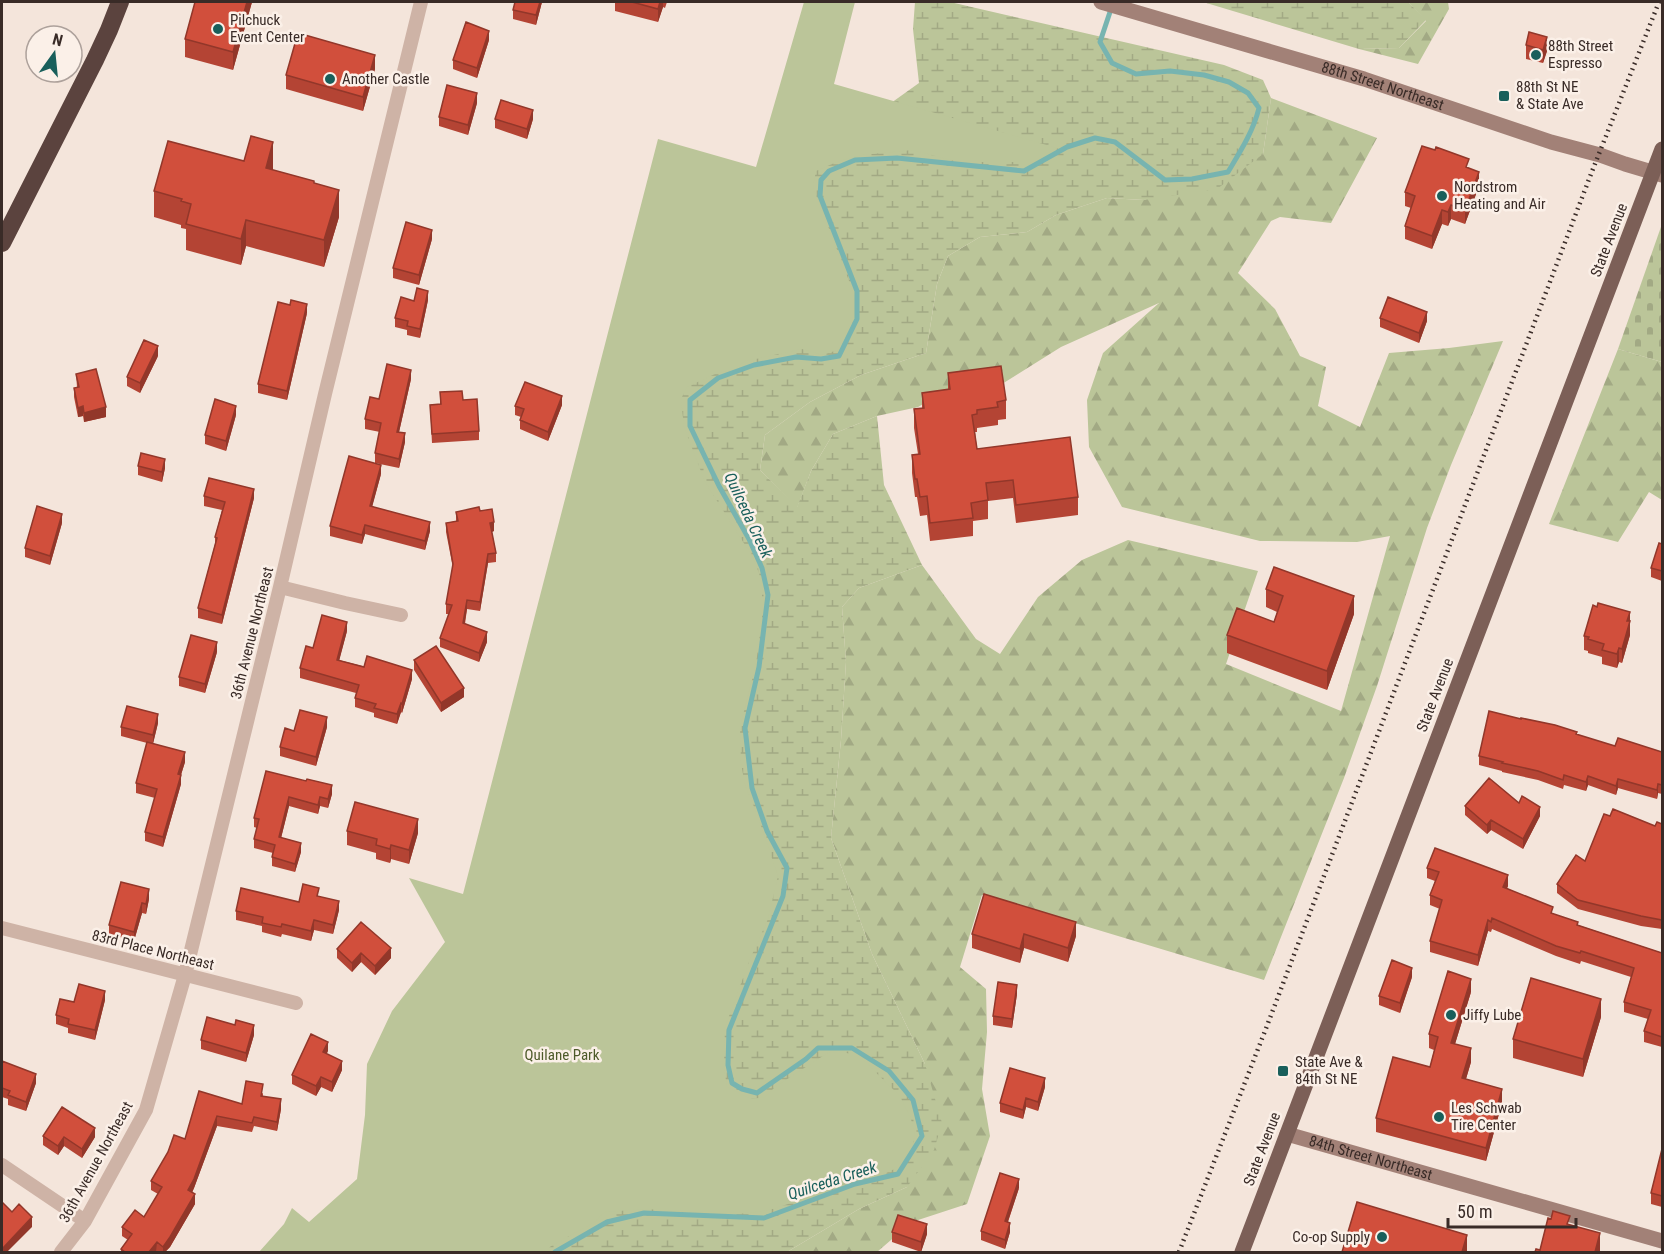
<svg xmlns="http://www.w3.org/2000/svg" width="1664" height="1254" font-family="'Roboto Condensed',sans-serif">
  <defs>
    <pattern id="forest-firs" width="22" height="20" patternUnits="userSpaceOnUse" patternTransform="scale(1.5)"><rect width="22" height="20" fill="#bbc599"/><path d="M5 1l3.5 6h-7zM16 11l3.5 6h-7z" fill="#a2a984"/></pattern>
    <pattern id="wetland-marsh" width="20" height="14" patternUnits="userSpaceOnUse" patternTransform="scale(1.5)"><rect width="20" height="14" fill="#bbc599"/><path d="M1 5h8M5 5V1M11 12h8M15 12V8" fill="none" stroke="#a2a984"/></pattern>
    <pattern id="cemetery-stones" width="16" height="16" patternUnits="userSpaceOnUse" patternTransform="scale(1.5)"><rect width="16" height="16" fill="#bbc599"/><path d="M2 7V4a2 2 0 0 1 4 0v3zM10 15v-3a2 2 0 0 1 4 0v3z" fill="#a2a984"/></pattern>
  </defs>
  <rect width="100%" height="100%" fill="#f4e5db"/>
  <path fill="url(#forest-firs)" d="M 1408,2 L 1448,2 L 1449,9 L 1418,64 L 1359,49 L 1399,48 L 1426,21 Z
    M 1271,98 L 1377,138 L 1331,223 L 1280,217 L 1271,221 L 1238,273 L 1275,309 L 1300,356 L 1326,367 L 1318,406 L 1360,427 L 1389,353 L 1449,348 L 1503,341 L 1451,465 L 1427,528 L 1377,686 L 1344,778 L 1264,980 L 982,895 L 960,967 L 986,989 L 987,1032 L 982,1089 L 990,1136 L 967,1204 L 912,1222 L 877,1252 L 787,1252 L 859,1209 L 907,1187 L 925,1064 L 872,954 L 831,838 L 841,740 L 846,662 L 842,607 L 859,588 L 922,565 L 976,639 L 1000,654 L 1038,597 L 1082,560 L 1128,540 L 1258,571 L 1226,664 L 1341,711 L 1390,536 L 1357,542 L 1260,541 L 1122,507 L 1089,447 L 1087,400 L 1103,353 L 1159,303 L 1061,347 L 1002,384 L 948,390 L 918,407 L 877,416 L 833,434 L 811,471 L 797,508 L 760,470 L 765,435 L 810,402 L 861,375 L 926,353 L 937,284 L 948,256 L 980,237 L 1027,232 L 1056,215 L 1107,198 L 1144,200 L 1263,154 Z
    M 1618,349 L 1662,362 L 1662,500 L 1649,492 L 1618,542 L 1549,524 Z"/>
  <path fill="url(#wetland-marsh)" d="M 915,2 L 950,2 L 1224,65 L 1263,80 L 1271,98 L 1263,154 L 1217,189 L 1144,200 L 1107,198 L 1056,215 L 1027,232 L 980,237 L 948,256 L 937,284 L 926,353 L 861,375 L 810,402 L 765,435 L 760,470 L 797,507 L 811,471 L 833,434 L 877,416 L 884,485 L 922,565 L 859,588 L 842,607 L 846,662 L 841,740 L 831,838 L 872,954 L 925,1064 L 942,1123 L 934,1150 L 907,1187 L 859,1209 L 787,1252 L 421,1252 L 666,372 L 800,172 L 884,108 L 919,83 L 913,29 Z
    M 1203,2 L 1408,2 L 1426,20 L 1399,48 L 1359,49 Z"/>
  <path fill="url(#cemetery-stones)" d="M 1662,224 L 1662,362 L 1618,349 Z"/>
  <path fill="#bbc599" d="M 804,2 L 855,2 L 834,84 L 1057,148 L 1034,162 L 958,162 L 913,150 L 862,155 L 839,161 L 816,171 L 813,187 L 851,286 L 856,309 L 850,334 L 838,350 L 822,355 L 802,349 L 745,361 L 735,369 L 715,374 L 687,387 L 681,399 L 684,427 L 705,482 L 754,559 L 762,582 L 762,618 L 756,664 L 740,727 L 741,763 L 745,785 L 757,814 L 778,876 L 768,919 L 750,959 L 725,1027 L 724,1067 L 727,1087 L 751,1099 L 765,1097 L 775,1087 L 829,1052 L 847,1053 L 862,1059 L 899,1095 L 910,1116 L 915,1133 L 912,1151 L 905,1164 L 886,1173 L 852,1180 L 823,1193 L 769,1210 L 739,1214 L 706,1214 L 647,1209 L 605,1212 L 593,1223 L 551,1246 L 545,1252 L 259,1252 L 284,1224 L 292,1208 L 309,1222 L 357,1179 L 365,1115 L 367,1064 L 392,1011 L 445,942 L 409,878 L 463,894 L 658,139 L 756,167 Z"/>
  <g fill="none" stroke-linecap="round" stroke-linejoin="round">
    <path stroke="#77b4b0" stroke-width="5" d="M 555,1252 L 607,1222 L 644,1213 L 764,1218 L 855,1184 L 898,1174 L 922,1136 L 913,1100 L 889,1071 L 852,1048 L 818,1048 L 806,1059 L 757,1093 L 742,1089 L 732,1083 L 728,1065 L 729,1030 L 783,896 L 787,868 L 767,831 L 752,788 L 745,728 L 759,667 L 768,595 L 762,568 L 749,539 L 719,486 L 690,426 L 690,400 L 718,378 L 754,365 L 796,357 L 821,359 L 839,356 L 857,319 L 857,291 L 820,196 L 821,180 L 829,171 L 855,160 L 897,158 L 1024,171 L 1067,147 L 1095,138 L 1115,142 L 1165,180 L 1192,179 L 1228,172 C 1240,152 1253,132 1259,108 L 1248,93 L 1229,82 L 1204,75 L 1170,71 L 1136,74 L 1112,63 L 1100,42 L 1112,6"/>
    <path stroke="#ceb3a6" stroke-width="14" d="M 280,587 L 345,603 L 401,615
      M 2,928 L 296,1003
      M 2,1165 L 85,1221
      M 61,1252 L 85,1221 L 146,1110 L 185,975 L 280,587 L 325,394 L 421,2"/>
    <g stroke="#a28177" stroke-width="15">
      <path id="s1" d="M 1101,2 L 1364,79 L 1551,142 L 1600,155 L 1625,164 L 1662,175"/>
      <path id="s2" d="M 1287,1134 L 1662,1241"/>
    </g>
    <path stroke="#7c5f57" stroke-width="15" d="M 1242,1252 L 1662,149"/>
    <path stroke="#5b433e" stroke-width="18" d="M 2,243 L 95,60 L 109,30 L 120,2"/>
    <path stroke="#392b27" stroke-width="4.5" stroke-dasharray="1.5 4.5" stroke-linecap="butt" d="M 1179,1252 L 1265,1031 L 1591,174 L 1659,2"/>
  </g>
  <path fill="#b44434" d="M 195,2 L 252,2 L 233,70 L 185,57 L 185,39 Z
    M 515,2 L 542,2 L 536,25 L 513,19 L 513,10 Z
    M 615,2 L 667,2 L 665,8 L 663,7 L 658,22 L 615,11 Z
    M 1529,32 L 1547,51 L 1543,63 L 1526,59 L 1526,45 Z
    M 489,40 L 477,78 L 453,69 L 453,60 Z
    M 375,69 L 363,111 L 286,89 L 286,75 Z
    M 477,103 L 468,135 L 439,126 L 439,117 Z
    M 495,119 L 533,119 L 527,139 L 495,128 Z
    M 1469,169 L 1479,186 L 1465,224 L 1451,219 L 1448,226 L 1442,224 L 1432,249 L 1405,239 L 1405,226 L 1411,208 L 1405,206 L 1405,192 Z
    M 273,170 L 314,183 L 339,217 L 324,267 L 246,246 L 241,265 L 186,250 L 186,229 L 181,228 L 181,225 L 154,217 L 154,191 Z
    M 432,239 L 419,285 L 393,278 L 393,268 Z
    M 428,300 L 420,338 L 407,335 L 407,330 L 395,327 L 395,318 L 414,301 Z
    M 307,313 L 287,400 L 258,393 L 258,384 Z
    M 1380,318 L 1427,321 L 1419,343 L 1380,327 Z
    M 158,356 L 140,393 L 127,386 L 127,377 Z
    M 948,373 L 1006,400 L 1006,419 L 998,420 L 998,425 L 977,428 L 977,432 L 975,432 L 977,449 L 1078,497 L 1078,515 L 1016,523 L 1013,498 L 988,501 L 988,519 L 973,521 L 973,536 L 930,541 L 927,515 L 920,516 L 917,497 L 915,497 L 912,473 L 912,455 L 918,454 L 914,428 L 914,409 L 922,408 L 922,393 L 948,390 Z
    M 76,374 L 106,417 L 84,422 L 83,416 L 78,417 L 74,397 L 74,388 L 77,387 Z
    M 411,379 L 399,432 L 405,442 L 399,468 L 375,463 L 375,453 L 380,432 L 365,429 L 365,419 L 379,399 Z
    M 440,392 L 463,400 L 479,431 L 479,440 L 432,443 L 430,405 L 440,404 Z
    M 562,405 L 548,441 L 520,429 L 520,420 L 521,417 L 515,415 L 515,406 Z
    M 236,415 L 226,451 L 205,444 L 205,435 Z
    M 138,466 L 165,468 L 162,482 L 138,475 Z
    M 381,474 L 372,506 L 430,531 L 425,550 L 365,534 L 362,544 L 330,536 L 330,526 Z
    M 204,496 L 254,498 L 222,624 L 198,618 L 198,608 L 215,544 L 215,537 L 222,510 L 204,506 Z
    M 480,511 L 494,531 L 492,532 L 496,553 L 496,562 L 488,563 L 480,611 L 467,609 L 465,624 L 487,642 L 479,662 L 440,647 L 440,638 L 449,614 L 446,614 L 446,604 L 453,568 L 446,532 L 446,523 L 456,521 L 456,512 Z
    M 62,523 L 50,565 L 25,557 L 25,548 Z
    M 1662,544 L 1662,581 L 1651,577 L 1651,568 Z
    M 1266,589 L 1354,614 L 1327,690 L 1227,653 L 1227,635 L 1274,622 L 1277,612 L 1266,607 Z
    M 1630,612 L 1630,635 L 1622,663 L 1619,662 L 1617,668 L 1602,664 L 1602,657 L 1588,653 L 1588,651 L 1584,650 L 1584,636 Z
    M 347,631 L 339,660 L 412,679 L 402,713 L 401,712 L 397,724 L 374,717 L 374,713 L 355,707 L 355,698 L 356,693 L 300,678 L 300,668 L 313,648 Z
    M 217,652 L 205,693 L 179,686 L 179,677 Z
    M 414,660 L 464,697 L 441,712 L 414,670 Z
    M 158,723 L 153,743 L 185,762 L 181,775 L 181,784 L 163,847 L 145,841 L 145,832 L 155,798 L 136,793 L 136,783 L 147,743 L 121,736 L 121,727 Z
    M 327,727 L 316,766 L 280,756 L 280,747 L 294,731 Z
    M 1577,735 L 1615,746 L 1662,752 L 1662,794 L 1658,793 L 1657,799 L 1618,788 L 1616,795 L 1588,785 L 1586,791 L 1564,785 L 1563,789 L 1538,780 L 1502,772 L 1502,771 L 1479,765 L 1479,756 Z
    M 266,771 L 332,794 L 328,808 L 320,806 L 318,814 L 289,806 L 281,838 L 301,852 L 295,872 L 272,866 L 272,857 L 273,853 L 254,848 L 254,839 L 257,828 L 254,827 L 254,818 Z
    M 1519,803 L 1540,816 L 1523,849 L 1491,830 L 1487,834 L 1465,815 L 1465,806 Z
    M 1610,816 L 1655,826 L 1662,824 L 1662,929 L 1641,926 L 1578,909 L 1557,893 L 1557,884 L 1585,861 Z
    M 347,831 L 418,833 L 409,864 L 391,859 L 390,863 L 376,859 L 376,853 L 347,845 Z
    M 1427,868 L 1508,886 L 1507,888 L 1553,914 L 1578,925 L 1662,953 L 1662,1047 L 1644,1042 L 1644,1031 L 1648,1019 L 1624,1012 L 1624,1002 L 1631,977 L 1581,961 L 1580,964 L 1556,956 L 1492,929 L 1491,932 L 1488,931 L 1478,966 L 1430,952 L 1430,941 L 1440,909 L 1430,905 L 1430,895 L 1435,881 L 1427,878 Z
    M 984,894 L 1076,936 L 1068,962 L 1024,948 L 1020,963 L 972,948 L 972,934 Z
    M 319,896 L 339,910 L 333,934 L 314,930 L 311,941 L 282,934 L 281,937 L 262,932 L 262,926 L 236,920 L 236,911 L 299,902 Z
    M 149,899 L 146,914 L 142,913 L 134,941 L 109,934 L 109,925 Z
    M 337,949 L 391,958 L 375,975 L 361,962 L 352,972 L 337,958 Z
    M 1412,977 L 1400,1013 L 1379,1005 L 1379,996 Z
    M 1471,992 L 1455,1044 L 1471,1062 L 1466,1079 L 1502,1103 L 1486,1161 L 1376,1132 L 1376,1118 L 1430,1067 L 1434,1050 L 1429,1048 L 1429,1034 Z
    M 1017,994 L 1012,1028 L 993,1025 L 993,1016 Z
    M 105,1000 L 95,1040 L 68,1033 L 68,1028 L 56,1024 L 56,1015 L 74,1002 Z
    M 1601,1017 L 1583,1077 L 1513,1058 L 1513,1039 Z
    M 254,1035 L 246,1062 L 201,1049 L 201,1040 Z
    M 328,1051 L 326,1054 L 342,1070 L 332,1092 L 321,1087 L 316,1096 L 292,1084 L 292,1075 Z
    M 2,1061 L 36,1083 L 26,1111 L 8,1105 L 8,1099 L 2,1097 Z
    M 1045,1087 L 1038,1111 L 1026,1107 L 1023,1119 L 1000,1112 L 1000,1103 Z
    M 199,1091 L 242,1104 L 263,1093 L 263,1096 L 281,1109 L 277,1131 L 254,1126 L 252,1132 L 217,1126 L 194,1188 L 192,1193 L 195,1204 L 170,1247 L 165,1252 L 121,1252 L 121,1249 L 128,1240 L 122,1236 L 122,1227 L 144,1217 L 158,1194 L 151,1190 L 151,1181 L 185,1139 Z
    M 43,1136 L 95,1137 L 82,1158 L 64,1146 L 58,1155 L 43,1145 Z
    M 1662,1149 L 1662,1207 L 1651,1204 L 1651,1193 Z
    M 1019,1188 L 1008,1222 L 1010,1232 L 1005,1249 L 981,1240 L 981,1231 Z
    M 892,1232 L 927,1234 L 921,1252 L 892,1242 Z"/>
  <path fill="#92372a" d="M 247,2 L 252,2 L 233,70 L 233,52 Z
    M 540,2 L 542,2 L 536,25 L 536,15 Z
    M 660,2 L 663,2 L 663,7 L 658,22 L 658,9 Z
    M 489,31 L 489,40 L 477,78 L 477,68 Z
    M 1547,37 L 1547,51 L 1543,63 L 1543,50 Z
    M 375,55 L 375,69 L 363,111 L 363,97 Z
    M 477,93 L 477,103 L 468,135 L 468,125 Z
    M 533,110 L 533,119 L 527,139 L 527,129 Z
    M 273,142 L 273,169 L 266,194 L 266,168 Z
    M 1479,172 L 1479,186 L 1465,224 L 1465,210 Z
    M 339,190 L 339,217 L 324,267 L 324,240 Z
    M 1451,205 L 1451,219 L 1448,226 L 1448,212 Z
    M 1442,210 L 1442,224 L 1432,249 L 1432,236 Z
    M 246,220 L 246,246 L 241,265 L 241,239 Z
    M 432,230 L 432,239 L 419,285 L 419,275 Z
    M 428,291 L 428,300 L 420,338 L 420,329 Z
    M 307,304 L 307,313 L 287,400 L 287,391 Z
    M 1427,312 L 1427,321 L 1419,343 L 1419,333 Z
    M 158,346 L 158,356 L 140,393 L 140,383 Z
    M 411,370 L 411,379 L 397,441 L 397,432 Z
    M 562,396 L 562,405 L 548,441 L 548,432 Z
    M 83,406 L 83,416 L 78,417 L 78,408 Z
    M 236,406 L 236,415 L 226,451 L 226,441 Z
    M 106,407 L 106,417 L 84,422 L 84,413 Z
    M 405,433 L 405,442 L 399,468 L 399,459 Z
    M 165,459 L 165,468 L 162,482 L 162,472 Z
    M 381,465 L 381,474 L 370,515 L 370,506 Z
    M 254,489 L 254,498 L 222,624 L 222,615 Z
    M 62,514 L 62,523 L 50,565 L 50,556 Z
    M 430,522 L 430,531 L 425,550 L 425,541 Z
    M 494,522 L 494,531 L 490,532 L 490,523 Z
    M 365,525 L 365,534 L 362,544 L 362,535 Z
    M 488,554 L 488,563 L 480,611 L 480,602 Z
    M 1354,596 L 1354,614 L 1327,690 L 1327,671 Z
    M 467,600 L 467,609 L 463,632 L 463,623 Z
    M 1630,612 L 1630,635 L 1622,663 L 1622,649 L 1627,621 Z
    M 347,622 L 347,631 L 337,669 L 337,660 Z
    M 487,632 L 487,642 L 479,662 L 479,653 Z
    M 217,642 L 217,652 L 205,693 L 205,684 Z
    M 1619,648 L 1619,662 L 1617,668 L 1617,654 Z
    M 412,670 L 412,679 L 402,713 L 402,704 Z
    M 464,688 L 464,697 L 441,712 L 441,703 Z
    M 401,703 L 401,712 L 397,724 L 397,714 Z
    M 158,714 L 158,723 L 153,744 L 153,735 Z
    M 327,717 L 327,727 L 316,766 L 316,757 Z
    M 185,752 L 185,762 L 178,784 L 178,774 Z
    M 181,775 L 181,784 L 163,847 L 163,837 Z
    M 1588,776 L 1588,785 L 1586,791 L 1586,782 Z
    M 1618,779 L 1618,788 L 1616,795 L 1616,786 Z
    M 1658,784 L 1658,793 L 1657,799 L 1657,790 Z
    M 332,785 L 332,794 L 328,808 L 328,799 Z
    M 289,797 L 289,806 L 279,846 L 279,837 Z
    M 320,797 L 320,806 L 318,814 L 318,805 Z
    M 1540,807 L 1540,816 L 1523,849 L 1523,839 Z
    M 418,819 L 418,833 L 409,864 L 409,850 Z
    M 1491,820 L 1491,830 L 1487,834 L 1487,825 Z
    M 301,843 L 301,852 L 295,872 L 295,864 Z
    M 391,845 L 391,859 L 390,863 L 390,849 Z
    M 1508,875 L 1508,886 L 1503,897 L 1503,887 Z
    M 149,889 L 149,899 L 146,914 L 146,904 Z
    M 339,901 L 339,910 L 333,934 L 333,925 Z
    M 142,903 L 142,913 L 134,941 L 134,932 Z
    M 314,920 L 314,930 L 311,941 L 311,931 Z
    M 1488,920 L 1488,931 L 1478,966 L 1478,955 Z
    M 1076,922 L 1076,936 L 1068,962 L 1068,948 Z
    M 1024,934 L 1024,948 L 1020,963 L 1020,949 Z
    M 391,948 L 391,958 L 375,975 L 375,966 Z
    M 361,953 L 361,962 L 352,972 L 352,963 Z
    M 1412,968 L 1412,977 L 1400,1013 L 1400,1003 Z
    M 1471,979 L 1471,992 L 1451,1057 L 1451,1043 Z
    M 1017,985 L 1017,994 L 1012,1028 L 1012,1019 Z
    M 105,991 L 105,1000 L 95,1040 L 95,1030 Z
    M 1601,999 L 1601,1017 L 1583,1077 L 1583,1059 Z
    M 254,1025 L 254,1035 L 246,1062 L 246,1053 Z
    M 328,1042 L 328,1051 L 323,1062 L 323,1052 Z
    M 1471,1048 L 1471,1062 L 1462,1092 L 1462,1078 Z
    M 342,1061 L 342,1070 L 332,1092 L 332,1082 Z
    M 36,1074 L 36,1083 L 26,1111 L 26,1102 Z
    M 321,1077 L 321,1087 L 316,1096 L 316,1086 Z
    M 1045,1078 L 1045,1087 L 1038,1111 L 1038,1102 Z
    M 1502,1089 L 1502,1103 L 1486,1161 L 1486,1148 Z
    M 1026,1098 L 1026,1107 L 1023,1119 L 1023,1110 Z
    M 281,1099 L 281,1109 L 277,1131 L 277,1122 Z
    M 217,1116 L 217,1126 L 194,1188 L 188,1200 L 188,1190 Z
    M 95,1128 L 95,1137 L 82,1158 L 82,1149 Z
    M 64,1137 L 64,1146 L 58,1155 L 58,1146 Z
    M 1019,1179 L 1019,1188 L 1005,1230 L 1005,1221 Z
    M 195,1194 L 195,1204 L 170,1247 L 165,1252 L 163,1252 L 163,1247 Z
    M 32,1217 L 32,1227 L 7,1252 L 2,1252 L 2,1249 Z
    M 1010,1223 L 1010,1232 L 1005,1249 L 1005,1240 Z
    M 927,1224 L 927,1234 L 921,1252 L 921,1242 Z
    M 1600,1233 L 1600,1252 L 1595,1252 Z
    M 1467,1235 L 1467,1252 L 1462,1252 Z
    M 157,1242 L 156,1252 L 149,1252 Z"/>
  <path fill="#d14f3c" stroke="#92372a" stroke-width="1.5" d="M 195,2 L 247,2 L 233,52 L 185,39 Z
    M 515,2 L 540,2 L 536,15 L 513,10 Z
    M 632,2 L 660,2 L 658,9 Z
    M 466,22 L 489,31 L 477,68 L 453,60 Z
    M 1529,32 L 1547,37 L 1543,50 L 1526,45 Z
    M 298,33 L 375,55 L 363,97 L 286,75 Z
    M 447,85 L 477,93 L 468,125 L 439,117 Z
    M 501,100 L 533,110 L 527,129 L 495,119 Z
    M 251,136 L 273,142 L 266,168 L 314,181 L 314,183 L 339,190 L 324,240 L 246,220 L 241,239 L 186,224 L 191,204 L 181,201 L 182,199 L 154,191 L 168,141 L 244,161 Z
    M 1422,146 L 1435,150 L 1436,147 L 1469,159 L 1466,167 L 1479,172 L 1465,210 L 1451,205 L 1448,212 L 1442,210 L 1432,236 L 1405,226 L 1415,196 L 1405,192 Z
    M 406,222 L 432,230 L 419,275 L 393,268 Z
    M 417,288 L 428,291 L 420,329 L 407,326 L 408,321 L 395,318 L 401,297 L 414,301 Z
    M 1388,297 L 1427,312 L 1419,333 L 1380,318 Z
    M 291,300 L 307,304 L 287,391 L 258,384 L 278,302 L 290,305 Z
    M 144,340 L 158,346 L 140,383 L 127,377 Z
    M 387,364 L 411,370 L 397,432 L 405,433 L 399,459 L 375,453 L 381,423 L 365,419 L 370,397 L 379,399 Z
    M 1001,366 L 1006,400 L 997,402 L 998,407 L 977,410 L 977,414 L 972,415 L 977,449 L 1070,437 L 1078,497 L 1016,505 L 1013,480 L 986,483 L 988,500 L 971,503 L 973,518 L 930,523 L 927,496 L 920,497 L 917,479 L 915,479 L 912,455 L 920,454 L 914,409 L 924,408 L 922,393 L 950,389 L 948,373 Z
    M 96,369 L 106,407 L 84,413 L 83,406 L 78,408 L 74,388 L 79,387 L 76,374 Z
    M 525,382 L 562,396 L 548,432 L 520,420 L 524,409 L 515,406 Z
    M 462,391 L 463,400 L 477,399 L 479,431 L 432,434 L 430,405 L 441,404 L 440,392 Z
    M 215,399 L 236,406 L 226,441 L 205,435 Z
    M 141,453 L 165,459 L 162,472 L 138,466 Z
    M 349,456 L 381,465 L 370,506 L 430,522 L 425,541 L 365,525 L 362,535 L 330,526 Z
    M 209,478 L 254,489 L 222,615 L 198,608 L 217,538 L 215,537 L 225,502 L 204,496 Z
    M 37,506 L 62,514 L 50,556 L 25,548 Z
    M 479,507 L 480,511 L 492,509 L 494,522 L 490,523 L 496,553 L 488,554 L 480,602 L 467,600 L 463,623 L 487,632 L 479,653 L 440,638 L 452,605 L 446,604 L 453,564 L 446,523 L 458,521 L 456,512 Z
    M 1659,543 L 1662,544 L 1662,571 L 1651,568 Z
    M 1274,567 L 1354,596 L 1327,671 L 1227,635 L 1237,608 L 1274,622 L 1283,596 L 1266,589 Z
    M 1598,603 L 1630,612 L 1627,621 L 1630,621 L 1622,649 L 1619,648 L 1617,654 L 1602,650 L 1604,644 L 1588,639 L 1589,637 L 1584,636 L 1593,605 L 1597,607 Z
    M 322,615 L 347,622 L 337,660 L 364,667 L 367,656 L 412,670 L 402,704 L 401,703 L 397,714 L 374,708 L 376,704 L 355,698 L 359,685 L 300,668 L 306,646 L 313,648 Z
    M 191,635 L 217,642 L 205,684 L 179,677 Z
    M 436,646 L 464,688 L 441,703 L 414,660 Z
    M 127,706 L 158,714 L 153,735 L 121,727 Z
    M 300,710 L 327,717 L 316,757 L 280,747 L 285,728 L 294,731 Z
    M 1489,711 L 1521,719 L 1521,718 L 1555,725 L 1577,732 L 1576,734 L 1615,746 L 1618,738 L 1662,752 L 1662,785 L 1658,784 L 1657,790 L 1618,779 L 1616,786 L 1588,776 L 1586,782 L 1564,775 L 1563,780 L 1538,771 L 1502,763 L 1503,762 L 1479,756 Z
    M 147,742 L 185,752 L 178,774 L 181,775 L 163,837 L 145,832 L 157,789 L 136,783 Z
    M 266,771 L 306,781 L 307,779 L 332,785 L 328,799 L 320,797 L 318,805 L 289,797 L 279,837 L 301,843 L 295,864 L 272,857 L 275,845 L 254,839 L 259,819 L 254,818 Z
    M 1489,778 L 1519,803 L 1522,796 L 1540,807 L 1523,839 L 1491,820 L 1487,825 L 1465,806 Z
    M 355,802 L 418,819 L 409,850 L 391,845 L 390,849 L 376,845 L 377,839 L 347,831 Z
    M 1613,809 L 1655,826 L 1657,822 L 1662,824 L 1662,920 L 1641,916 L 1578,900 L 1557,884 L 1576,855 L 1585,861 L 1604,814 L 1610,816 Z
    M 1435,848 L 1508,875 L 1503,887 L 1553,907 L 1551,913 L 1578,922 L 1577,925 L 1662,953 L 1662,1037 L 1644,1031 L 1651,1010 L 1624,1002 L 1634,968 L 1581,951 L 1580,953 L 1556,946 L 1492,918 L 1491,922 L 1488,920 L 1478,955 L 1430,941 L 1442,900 L 1430,895 L 1439,872 L 1427,868 Z
    M 121,882 L 149,889 L 146,904 L 142,903 L 134,932 L 109,925 Z
    M 303,884 L 319,888 L 317,896 L 339,901 L 333,925 L 314,920 L 311,931 L 282,924 L 281,927 L 262,923 L 263,917 L 236,911 L 241,888 L 299,902 Z
    M 984,894 L 1076,922 L 1068,948 L 1024,934 L 1020,949 L 972,934 Z
    M 361,922 L 391,948 L 375,966 L 361,953 L 352,963 L 337,949 Z
    M 1392,960 L 1412,968 L 1400,1003 L 1379,996 Z
    M 1448,971 L 1471,979 L 1451,1043 L 1471,1048 L 1462,1078 L 1502,1089 L 1486,1148 L 1376,1118 L 1393,1057 L 1430,1067 L 1438,1037 L 1429,1034 Z
    M 1531,978 L 1601,999 L 1583,1059 L 1513,1039 Z
    M 998,982 L 1017,985 L 1012,1019 L 993,1016 Z
    M 79,984 L 105,991 L 95,1030 L 68,1024 L 69,1019 L 56,1015 L 60,999 L 74,1002 Z
    M 207,1017 L 235,1025 L 236,1020 L 254,1025 L 246,1053 L 201,1040 Z
    M 311,1034 L 328,1042 L 323,1052 L 342,1061 L 332,1082 L 321,1077 L 316,1086 L 292,1075 Z
    M 2,1061 L 36,1074 L 26,1102 L 8,1095 L 10,1091 L 2,1088 Z
    M 1010,1068 L 1045,1078 L 1038,1102 L 1026,1098 L 1023,1110 L 1000,1103 Z
    M 246,1081 L 263,1084 L 261,1096 L 281,1099 L 277,1122 L 254,1117 L 252,1123 L 217,1116 L 194,1179 L 188,1190 L 195,1194 L 170,1237 L 163,1247 L 157,1242 L 149,1252 L 125,1252 L 121,1249 L 132,1234 L 122,1227 L 135,1210 L 144,1217 L 162,1187 L 151,1181 L 168,1152 L 174,1135 L 185,1139 L 199,1091 L 242,1104 Z
    M 62,1107 L 95,1128 L 82,1149 L 64,1137 L 58,1146 L 43,1136 Z
    M 1662,1149 L 1662,1196 L 1651,1193 Z
    M 1000,1173 L 1019,1179 L 1005,1221 L 1010,1223 L 1005,1240 L 981,1231 Z
    M 2,1202 L 12,1212 L 19,1204 L 32,1217 L 2,1249 Z
    M 1357,1202 L 1467,1235 L 1462,1252 L 1342,1252 Z
    M 1553,1211 L 1570,1216 L 1567,1224 L 1600,1233 L 1595,1252 L 1535,1252 L 1536,1249 L 1540,1250 L 1548,1218 L 1551,1219 Z
    M 898,1215 L 927,1224 L 921,1242 L 892,1232 Z"/>
  <g fill="#195f5b" stroke="#fbf0e8" stroke-width="2">
    <circle cx="218" cy="29" r="6"/>
    <circle cx="1536" cy="55" r="6"/>
    <circle cx="330" cy="79" r="6"/>
    <rect x="1498" y="90" width="12" height="12" rx="3"/>
    <circle cx="1442" cy="196" r="6"/>
    <circle cx="1451" cy="1015" r="6"/>
    <rect x="1277" y="1065" width="12" height="12" rx="3"/>
    <circle cx="1439" cy="1117" r="6"/>
    <circle cx="1382" cy="1237" r="6"/>
  </g>
  <g text-anchor="middle" stroke-width="5" stroke-linejoin="round" paint-order="stroke">
    <g font-size="15" fill="#392b27" stroke="#fbf0e8" text-anchor="start">
      <text x="230" y="25">Pilchuck<tspan x="230" dy="17">Event Center</tspan></text>
      <text x="1548" y="51">88th Street<tspan x="1548" dy="17">Espresso</tspan></text>
      <text x="342" y="84">Another Castle</text>
      <text x="1516" y="92">88th St NE<tspan x="1516" dy="17">&amp; State Ave</tspan></text>
      <text x="1454" y="192">Nordstrom<tspan x="1454" dy="17">Heating and Air</tspan></text>
      <text x="1463" y="1020">Jiffy Lube</text>
      <text x="1295" y="1067">State Ave &amp;<tspan x="1295" dy="17">84th St NE</tspan></text>
      <text x="1451" y="1113">Les Schwab<tspan x="1451" dy="17">Tire Center</tspan></text>
      <text x="1370" y="1242" text-anchor="end">Co-op Supply</text>
    </g>
    <g font-size="15" fill="#392b27" stroke="#fbf0e8">
      <text dy="5" stroke="none"><textPath href="#s1" startOffset="294">88th Street Northeast</textPath></text>
      <text transform="translate(1609 240) rotate(-69)" y="5">State Avenue</text>
      <text transform="translate(252 633) rotate(-76)" y="5">36th Avenue Northeast</text>
      <text transform="translate(1435 695) rotate(-69)" y="5">State Avenue</text>
      <text transform="translate(153 950) rotate(14)" y="5">83rd Place Northeast</text>
      <text transform="translate(1262 1149) rotate(-69)" y="5">State Avenue</text>
      <text dy="5" stroke="none"><textPath href="#s2" startOffset="87">84th Street Northeast</textPath></text>
      <text transform="translate(96 1162) rotate(-61)" y="5">36th Avenue Northeast</text>
    </g>
    <g font-size="15" fill="#4d5a29" stroke="#fbf0e8">
      <text x="562" y="1060">Quilane Park</text>
    </g>
    <g font-size="16" font-style="italic" fill="#195f5b" stroke="#fbf0e8">
      <text transform="translate(749 515) rotate(65)" y="6">Quilceda Creek</text>
      <text transform="translate(832 1180) rotate(-18)" y="6">Quilceda Creek</text>
    </g>
  </g>
  <rect width="1664" height="1254" fill="none" stroke="#392b27" stroke-width="6"/>
  <g transform="translate(54 54) rotate(15)"><circle r="28" fill="#fbf0e8" stroke="#ada19b" stroke-width="1.5"/>
  <path d="M0-4.5L10 22L0 15L-10 22Z" fill="#195f5b"/>
  <text y="-9" font-size="16" font-weight="bold" text-anchor="middle" fill="#392b27">N</text>
  </g>
  <path d="M1448 1218v9h128v-9" fill="none" stroke="#392b27" stroke-width="3"/>
  <text x="1457" y="1218" font-size="18" fill="#392b27" stroke="#fbf0e8" stroke-width="4.5" paint-order="stroke">50 m</text>
</svg>
